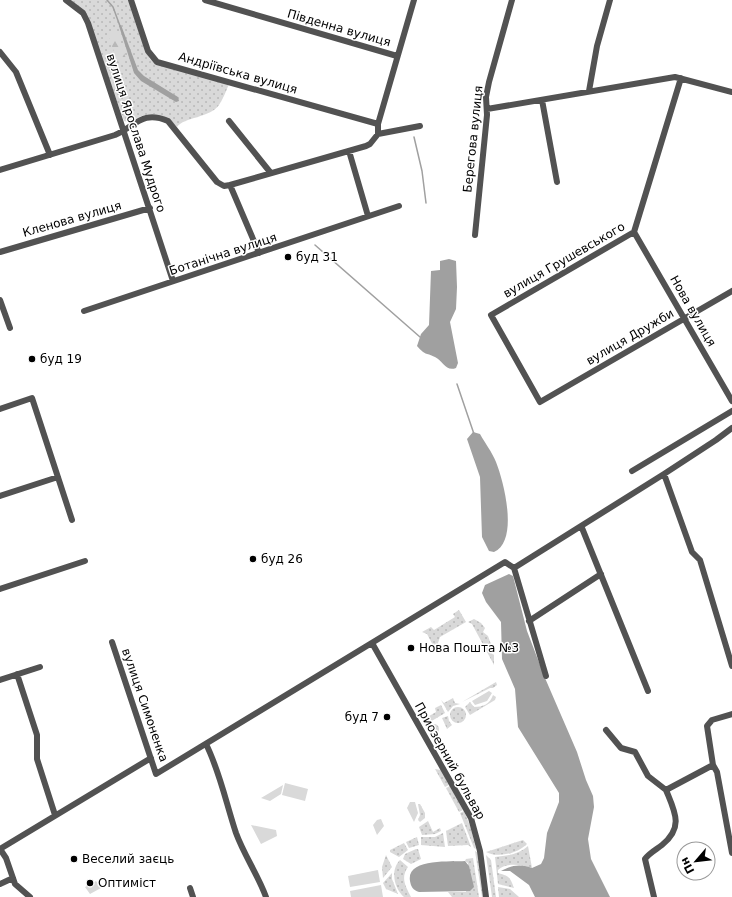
<svg xmlns="http://www.w3.org/2000/svg" width="732" height="897" font-family="'DejaVu Sans',sans-serif">
  <defs>
    <pattern id="grass-dots" width="8" height="8" patternUnits="userSpaceOnUse"><rect width="8" height="8" fill="#d9d9d9"/><path d="M2 2h.1M6 6h.1" fill="none" stroke="#b8b8b8" stroke-width="1.8" stroke-linecap="round"/></pattern>
    <pattern id="forest-firs" width="22" height="20" patternUnits="userSpaceOnUse"><rect width="22" height="20" fill="#d9d9d9"/><path d="M5 1l3.5 6h-7zM16 11l3.5 6h-7z" fill="#b8b8b8"/></pattern>
  </defs>
  <rect width="100%" height="100%" fill="#fff"/>
  <path fill="url(#grass-dots)" d="M 71,0 L 129,0 L 146,52 L 150,59 L 156,64 L 229,84 C 226,91 223,99 219,105 C 210,118 184,117 177,127 C 167,115 154,111 139,117 C 134,120 130,123 124,121 L 85,12 Z
    M 459,610 L 466,622 L 440,637 L 438,643 L 442,650 L 437,653 L 427,634 L 422,632 L 431,627 L 434,630 L 455,617 L 453,614 Z
    M 474,619 L 481,623 L 485,628 L 483,632 L 488,636 L 492,647 L 491,653 L 494,655 L 494,665 L 472,624 L 468,622 Z
    M 496,682 L 497,685 L 493,688 L 490,688 L 462,702 Z
    M 493,695 L 496,697 L 495,700 L 470,715 L 465,707 L 470,702 L 474,707 C 483,707 490,704 493,695 Z
    M 453,698 L 455,703 L 460,704 L 453,706 L 448,712 L 441,700 L 444,703 Z
    M 441,705 L 445,713 L 430,722 L 426,722 L 424,719 L 436,712 L 435,708 Z
    M450 715a8 8 0 1 1 16 0a8 8 0 1 1-16 0Z
    M 448,716 L 449,721 L 452,725 L 447,729 L 442,718 Z
    M429 729a5 5 0 1 1 10 0a5 5 0 1 1-10 0Z
    M 435,769 L 441,770 L 449,785 L 445,787 Z
    M 450,786 L 463,810 L 459,812 L 446,788 Z
    M 418,804 L 420,804 L 425,813 L 425,818 L 420,822 L 418,820 L 420,815 Z
    M 464,811 L 471,828 L 476,849 L 474,848 L 460,813 Z
    M 428,821 L 433,832 L 440,828 L 441,831 L 435,834 L 422,835 L 419,827 Z
    M 462,823 L 471,847 L 468,845 L 448,846 L 446,831 Z
    M 443,833 L 445,847 L 421,845 L 421,837 L 435,837 Z
    M 417,837 L 419,845 L 409,848 L 406,842 Z
    M 523,840 L 527,844 C 517,854 498,858 486,852 Z
    M 404,843 L 408,850 L 399,857 L 390,852 L 390,850 Z
    M 528,846 L 532,868 C 522,865 506,862 498,870 L 498,873 C 509,876 510,877 514,888 L 498,884 L 495,857 C 507,856 519,854 528,846 Z
    M 416,849 L 418,849 L 421,859 L 411,864 L 403,859 L 405,854 Z
    M 475,851 L 477,852 L 484,897 L 482,897 Z
    M 386,855 L 392,867 L 383,878 L 382,867 Z
    M 486,855 L 491,860 L 496,897 L 492,897 Z
    M 473,858 L 479,897 L 452,897 L 448,892 L 466,892 L 468,863 L 465,861 L 466,859 Z
    M 400,860 L 408,867 C 400,878 406,887 411,897 L 404,897 C 394,888 390,870 400,860 Z
    M 392,873 L 392,879 L 398,894 L 386,889 L 383,883 Z
    M 498,887 L 510,889 L 519,897 L 499,897 Z"/>
  <path fill="url(#forest-firs)" d="M 115,30 L 117,31 L 126,59 L 120,63 L 117,60 L 108,35 L 109,32 Z"/>
  <path fill="#d9d9d9" d="M 489,691 L 492,693 L 487,701 L 475,705 L 472,701 Z
    M 285,783 L 308,789 L 305,801 L 282,795 Z
    M 283,785 L 281,794 L 270,801 L 261,798 Z
    M 410,802 L 415,802 L 418,813 L 414,822 L 407,808 Z
    M 381,819 L 384,826 L 377,835 L 373,825 L 377,820 Z
    M 251,825 L 276,830 L 277,836 L 261,844 Z
    M 378,870 L 380,882 L 350,887 L 348,876 Z
    M 96,881 L 101,888 L 90,894 L 85,887 Z
    M 381,885 L 383,897 L 351,897 L 350,891 Z"/>
  <path fill="#a0a0a0" d="M 121,25 L 138,70 L 144,76 L 178,97 L 179,101 L 176,102 L 141,81 L 134,73 L 119,26 Z
    M 449,259 L 456,261 L 457,287 L 456,309 L 450,322 L 458,363 L 456,368 C 446,372 443,361 435,357 C 425,352 426,356 417,346 L 421,334 L 429,325 L 431,271 L 440,270 L 440,261 Z
    M 473,432 L 480,434 C 485,443 492,452 496,462 C 504,482 519,541 494,552 L 489,551 L 482,537 L 480,477 L 467,439 Z
    M 509,574 L 513,576 L 527,631 L 545,678 L 577,752 L 586,780 L 593,796 L 594,807 L 588,839 L 591,859 L 610,897 L 535,897 L 529,885 L 510,871 L 501,871 C 513,865 519,864 532,868 L 541,864 L 544,858 L 547,833 L 559,802 L 559,793 L 518,727 L 515,689 L 502,659 L 501,622 L 486,602 L 482,593 L 485,585 Z
    M 465,861 L 469,866 L 474,887 L 470,891 L 419,892 C 413,890 411,887 410,881 C 406,858 451,862 465,861 Z"/>
  <g fill="none" stroke-linecap="round" stroke-linejoin="round">
    <path stroke="#a0a0a0" stroke-width="1.5" d="M 107,0 L 113,7 L 120,26
      M 414,137 L 422,171 L 426,203
      M 315,245 L 420,337
      M 457,384 L 474,434"/>
    <path stroke="#525252" stroke-width="6" d="M 66,0 L 83,13 L 88,23 L 173,281
      M 131,0 L 148,51 L 157,62 L 378,124
      M 205,0 L 397,56
      M 0,52 L 16,72 L 50,155
      M 681,78 L 634,232 L 491,315 L 540,402 L 732,291
      M 589,91 L 597,46 L 610,0
      M 542,100 L 557,182
      M 487,109 L 675,77 L 732,92
      M 229,121 L 270,172
      M 378,134 L 378,124 L 414,0
      M 349,151 L 368,216
      M 0,170 L 115,135 C 136,126 142,110 168,121 L 217,182 L 224,186 L 230,185 L 259,253
      M 230,185 L 366,146 L 370,144 L 378,134 L 420,126
      M 634,232 L 732,401
      M 475,235 L 487,115 L 486,97 L 489,82 L 512,0
      M 0,252 L 150,208
      M 0,300 L 10,328
      M 84,311 L 399,206
      M 0,409 L 32,398 L 72,520
      M 632,471 L 732,411
      M 664,474 L 692,552 L 700,560 L 732,666
      M 0,496 L 58,477
      M 582,528 L 648,691
      M 514,568 L 664,474 L 716,440 L 732,428
      M 0,589 L 85,561
      M 529,621 L 601,574
      M 112,642 L 156,774 L 505,562 L 514,568 L 546,676
      M 372,643 L 471,818 L 480,851 L 486,897
      M 17,674 L 37,735 L 37,759 L 55,815
      M 0,680 L 40,667
      M 606,730 L 621,748 L 635,752 L 648,776 L 666,790
      M 206,744 C 220,772 226,803 236,833 C 244,855 258,875 266,897
      M 713,765 L 717,772 L 732,853
      M 0,849 L 151,758
      M 0,849 L 6,858 L 15,884 L 30,897
      M 0,884 L 13,878
      M 190,888 L 193,897
      M 654,897 L 645,859 C 649,853 657,849 662,845 C 684,827 675,812 666,790 L 713,765 L 707,726 L 712,720 L 732,714"/>
  </g>
  <g fill="#000" stroke="#fff" stroke-width="1.5">
    <circle cx="288" cy="257" r="4"/>
    <circle cx="32" cy="359" r="4"/>
    <circle cx="253" cy="559" r="4"/>
    <circle cx="411" cy="648" r="4"/>
    <circle cx="387" cy="717" r="4"/>
    <circle cx="74" cy="859" r="4"/>
    <circle cx="90" cy="883" r="4"/>
  </g>
  <g text-anchor="middle" stroke-width="3" stroke-linejoin="round" paint-order="stroke">
    <g font-size="12" fill="#000" stroke="#fff">
      <text transform="translate(339 28) rotate(16)" y="4">Південна вулиця</text>
      <text transform="translate(238 73) rotate(16)" y="4">Андріївська вулиця</text>
      <text transform="translate(136 133) rotate(72)" y="4">вулиця Ярослава Мудрого</text>
      <text transform="translate(473 139) rotate(-84)" y="4">Берегова вулиця</text>
      <text transform="translate(72 219) rotate(-16)" y="4">Кленова вулиця</text>
      <text transform="translate(223 254) rotate(-18)" y="4">Ботанічна вулиця</text>
      <text transform="translate(564 260) rotate(-30)" y="4">вулиця Грушевського</text>
      <text transform="translate(693 311) rotate(60)" y="4">Нова вулиця</text>
      <text transform="translate(630 337) rotate(-30)" y="4">вулиця Дружби</text>
      <text transform="translate(145 705) rotate(71)" y="4">вулиця Симоненка</text>
      <text transform="translate(450 761) rotate(61)" y="4">Приозерний бульвар</text>
    </g>
    <g font-size="12" fill="#000" stroke="#fff" text-anchor="start">
      <text x="296" y="261">буд 31</text>
      <text x="40" y="363">буд 19</text>
      <text x="261" y="563">буд 26</text>
      <text x="419" y="652">Нова Пошта №3</text>
      <text x="379" y="721" text-anchor="end">буд 7</text>
      <text x="82" y="863">Веселий заєць</text>
      <text x="98" y="887">Оптиміст</text>
    </g>
  </g>
  <g transform="translate(696 861) rotate(242)"><circle r="19" fill="#ffffff" stroke="#999999"/>
  <path d="M0-3L7 15L0 10L-7 15Z" fill="#000000"/>
  <text y="-6" font-size="11" font-weight="bold" text-anchor="middle" fill="#000000">Пн</text>
  </g>
</svg>
